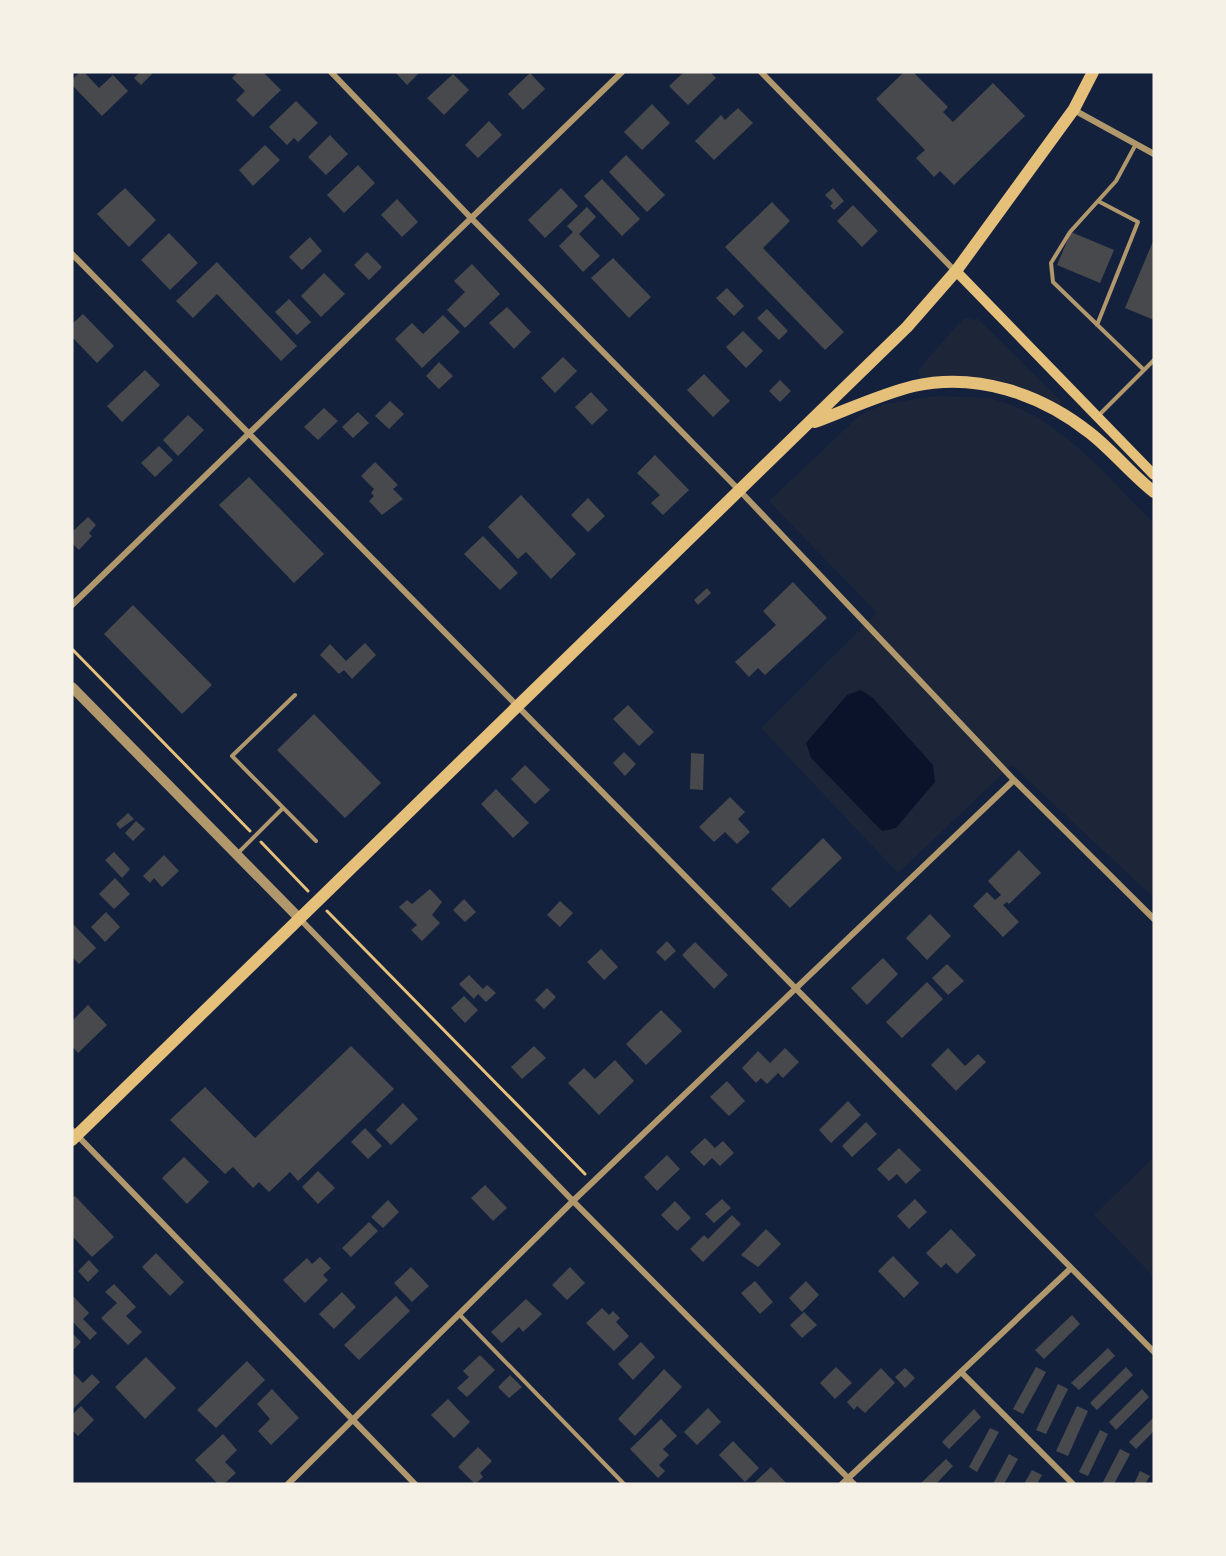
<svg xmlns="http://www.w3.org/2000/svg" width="1226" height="1556" font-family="'Noto Sans',sans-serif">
  <rect width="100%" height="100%" fill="#14213d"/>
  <path fill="#1d2539" d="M 968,318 L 974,321 L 977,318 L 1062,402 L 1059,406 C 1015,380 971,373 921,378 L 918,373 L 923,364 L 963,319 Z
    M 936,396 C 955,397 978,396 996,400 C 1062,418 1107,477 1154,523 L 1154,898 L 1012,765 L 898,873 L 761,728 L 877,613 L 769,501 L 860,415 L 884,404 Z
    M 1154,1157 L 1154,1277 L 1094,1215 Z"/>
  <path fill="#0b132b" d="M 861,690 L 873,698 L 933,765 L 935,782 L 896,828 L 882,831 L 811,758 L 806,743 L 847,695 Z"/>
  <path fill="#48494c" d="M 80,72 L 84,72 L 99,88 L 113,75 L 128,91 L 102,116 L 72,85 L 72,80 Z
    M 140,72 L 154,72 L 141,85 L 134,78 Z
    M 238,72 L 263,72 L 281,90 L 253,117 L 236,100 L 245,91 L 232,78 Z
    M 395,72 L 420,72 L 407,85 Z
    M 684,72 L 710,72 L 716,78 L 688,105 L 669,86 Z
    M 904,72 L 913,72 L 948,107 L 943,112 L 953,122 L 993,83 L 1025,116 L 954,185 L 940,171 L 934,177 L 916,158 L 925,150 L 876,99 Z
    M 530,73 L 545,89 L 523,110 L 508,94 Z
    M 453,74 L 469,90 L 444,115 L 427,98 Z
    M 296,101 L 318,123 L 298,142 L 294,138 L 287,145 L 269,127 Z
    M 652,104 L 670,123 L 642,150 L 624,132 Z
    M 738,108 L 753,123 L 714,160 L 695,141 L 721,115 L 725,120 Z
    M 489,121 L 502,135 L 478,158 L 465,145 Z
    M 330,135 L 348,154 L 326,175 L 308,157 Z
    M 265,145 L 280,160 L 253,186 L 239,170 Z
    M 626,155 L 665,195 L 647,212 L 609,172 Z
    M 358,165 L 375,183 L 344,213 L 327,195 Z
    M 602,179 L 640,219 L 622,236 L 584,196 Z
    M 125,188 L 156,220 L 129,247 L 97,214 Z
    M 561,188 L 578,206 L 545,238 L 528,220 Z
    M 833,188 L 844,201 L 834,210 L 830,206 L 833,203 L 825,195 Z
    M 397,199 L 418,222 L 402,237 L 381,215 Z
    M 772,202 L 790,221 L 763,248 L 844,332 L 825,350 L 725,247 Z
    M 853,205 L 878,231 L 862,247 L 837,221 Z
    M 587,207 L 596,217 L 579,234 L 600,256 L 583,272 L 559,246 L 573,232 L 567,226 Z
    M 1071,232 L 1114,250 L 1100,283 L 1057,265 Z
    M 169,233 L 198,263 L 170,290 L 141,260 Z
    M 310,237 L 322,251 L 302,270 L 289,257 Z
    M 1154,239 L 1154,320 L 1125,308 Z
    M 367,252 L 382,267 L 369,280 L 354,265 Z
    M 613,258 L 651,297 L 629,318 L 591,278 Z
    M 217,262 L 297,346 L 281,361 L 217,294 L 193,318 L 176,301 Z
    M 472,264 L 500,294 L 465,328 L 447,310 L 465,292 L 454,281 Z
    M 324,273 L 345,294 L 321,317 L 301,296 Z
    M 727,288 L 744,306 L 734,316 L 716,298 Z
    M 289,299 L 311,322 L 297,335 L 275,312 Z
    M 507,307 L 531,332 L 514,349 L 489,323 Z
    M 767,309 L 788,331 L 779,340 L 757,318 Z
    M 83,314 L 114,346 L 97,363 L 72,337 L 72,324 Z
    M 443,315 L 460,332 L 422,368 L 395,339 L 412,323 L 423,334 Z
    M 743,331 L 763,351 L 746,368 L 726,347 Z
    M 563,357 L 577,371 L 555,393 L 541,378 Z
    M 439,362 L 453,376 L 439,389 L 426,376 Z
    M 145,370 L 160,385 L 122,422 L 107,406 Z
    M 704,374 L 730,401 L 713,417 L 687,390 Z
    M 780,380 L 791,391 L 780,402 L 769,391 Z
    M 591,392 L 608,410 L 592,425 L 575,407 Z
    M 390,401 L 404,414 L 389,429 L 375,416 Z
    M 324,408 L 338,421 L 318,440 L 304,427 Z
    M 358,412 L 369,423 L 353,438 L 342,427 Z
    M 188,415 L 204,430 L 178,456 L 163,440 Z
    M 159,446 L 173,460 L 155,477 L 141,463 Z
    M 655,455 L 689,490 L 663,515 L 651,503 L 660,495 L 637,473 Z
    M 375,462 L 398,485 L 393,489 L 403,499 L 382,515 L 369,501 L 374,496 L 371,493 L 374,489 L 361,476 Z
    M 249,477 L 324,554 L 294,583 L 219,505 Z
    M 521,495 L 576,554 L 551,579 L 526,552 L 518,559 L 488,527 Z
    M 588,498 L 605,516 L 588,532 L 571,515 Z
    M 88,517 L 96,525 L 89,533 L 92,536 L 79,550 L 72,543 L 72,532 Z
    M 483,536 L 518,573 L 500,590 L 464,554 Z
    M 793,582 L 827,618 L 765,675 L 758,668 L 749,677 L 735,662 L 776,625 L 763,611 Z
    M 707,588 L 711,593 L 698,605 L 694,600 Z
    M 133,605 L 212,685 L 182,714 L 104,634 Z
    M 365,643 L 376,655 L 352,679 L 344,670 L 339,674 L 320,655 L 330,644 L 346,661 Z
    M 628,705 L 654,732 L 639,746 L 613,719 Z
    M 314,714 L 381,783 L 345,818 L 277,750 Z
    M 624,752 L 636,764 L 625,776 L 613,763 Z
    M 691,753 L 704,754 L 703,790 L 690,789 Z
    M 525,765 L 550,790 L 535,804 L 511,779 Z
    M 496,789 L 529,823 L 513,838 L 481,804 Z
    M 730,797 L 745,812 L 738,819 L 750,832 L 737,844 L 725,832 L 714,842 L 699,827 Z
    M 128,813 L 134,819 L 120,829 L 116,824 Z
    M 136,821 L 145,829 L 133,841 L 125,833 Z
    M 823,838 L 842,858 L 790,908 L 771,889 Z
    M 1019,850 L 1041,873 L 1009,904 L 1007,902 L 1003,905 L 1019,922 L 1003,937 L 973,906 L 987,892 L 995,900 L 1001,895 L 988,881 Z
    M 114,852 L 130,869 L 122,878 L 105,860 Z
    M 164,855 L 179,871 L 162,887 L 154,878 L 150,883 L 143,876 Z
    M 115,878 L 130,894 L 114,909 L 99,894 Z
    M 430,889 L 442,902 L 432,915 L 440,923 L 422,941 L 411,930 L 417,925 L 399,907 L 407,900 L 412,904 Z
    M 464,899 L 476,912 L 465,922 L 453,910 Z
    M 560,901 L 573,913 L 560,927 L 547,915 Z
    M 106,912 L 120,927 L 105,942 L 91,927 Z
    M 930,914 L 951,936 L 927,960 L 906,938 Z
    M 72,923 L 96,948 L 79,964 L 72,957 Z
    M 667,941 L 676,951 L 665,961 L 656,952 Z
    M 695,942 L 728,975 L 714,989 L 682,955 Z
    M 601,949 L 618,967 L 604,980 L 587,962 Z
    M 883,958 L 898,974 L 867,1005 L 851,988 Z
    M 947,964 L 964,981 L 948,995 L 932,978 Z
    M 469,975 L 483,989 L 487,985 L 496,993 L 486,1002 L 478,994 L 474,999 L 459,984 Z
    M 927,982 L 943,999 L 902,1038 L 886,1022 Z
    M 547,988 L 556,997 L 544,1009 L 535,1000 Z
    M 464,996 L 478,1010 L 465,1023 L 451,1008 Z
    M 88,1005 L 107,1025 L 78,1053 L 72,1046 L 72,1021 Z
    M 661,1010 L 682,1031 L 646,1065 L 626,1044 Z
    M 351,1046 L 394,1089 L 298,1181 L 290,1172 L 269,1192 L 259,1182 L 253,1188 L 233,1167 L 225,1174 L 170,1120 L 205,1087 L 255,1138 Z
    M 534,1046 L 546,1058 L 522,1079 L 511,1067 Z
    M 785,1048 L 799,1062 L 783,1078 L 778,1073 L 767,1084 L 761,1078 L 756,1083 L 742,1068 L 758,1051 L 770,1063 Z
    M 948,1048 L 965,1066 L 978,1054 L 986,1062 L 956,1091 L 931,1065 Z
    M 615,1060 L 634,1081 L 599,1115 L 568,1083 L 584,1068 L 595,1079 Z
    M 727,1081 L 745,1101 L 729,1116 L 710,1097 Z
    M 848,1101 L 861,1115 L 831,1143 L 819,1130 Z
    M 403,1103 L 418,1119 L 391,1145 L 376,1130 Z
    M 866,1122 L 877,1134 L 852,1157 L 842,1146 Z
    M 365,1128 L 382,1146 L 368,1159 L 351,1142 Z
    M 705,1138 L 715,1148 L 723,1141 L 734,1153 L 720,1166 L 712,1158 L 704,1166 L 690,1152 Z
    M 899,1148 L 921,1170 L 906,1184 L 897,1174 L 889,1181 L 877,1169 Z
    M 667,1155 L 680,1169 L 657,1191 L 644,1177 Z
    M 184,1157 L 209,1182 L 187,1204 L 162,1178 Z
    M 318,1171 L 335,1188 L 318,1204 L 302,1187 Z
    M 485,1185 L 507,1208 L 493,1221 L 471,1198 Z
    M 75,1196 L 114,1237 L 92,1257 L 72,1236 L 72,1198 Z
    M 722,1199 L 731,1208 L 714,1223 L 705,1214 Z
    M 915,1199 L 927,1212 L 909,1229 L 897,1216 Z
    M 388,1200 L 399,1212 L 383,1228 L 371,1217 Z
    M 675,1201 L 691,1218 L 677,1231 L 661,1215 Z
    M 732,1215 L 741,1224 L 703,1262 L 690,1249 L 704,1235 L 708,1239 Z
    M 369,1222 L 378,1231 L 351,1257 L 342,1248 Z
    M 766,1229 L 781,1244 L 758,1267 L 741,1255 Z
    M 951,1229 L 976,1255 L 957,1274 L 946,1263 L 941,1268 L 926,1253 Z
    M 156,1253 L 184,1282 L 170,1296 L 142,1267 Z
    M 893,1256 L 919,1283 L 904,1298 L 878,1271 Z
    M 320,1257 L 331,1268 L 323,1275 L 328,1280 L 305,1303 L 283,1280 L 307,1258 L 312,1264 Z
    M 89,1260 L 99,1271 L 88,1282 L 78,1271 Z
    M 411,1267 L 429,1286 L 412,1302 L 394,1283 Z
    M 570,1267 L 585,1283 L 567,1300 L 552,1285 Z
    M 755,1281 L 773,1302 L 760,1314 L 741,1293 Z
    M 806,1281 L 819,1295 L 802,1312 L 789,1298 Z
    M 114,1284 L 136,1307 L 126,1316 L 142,1332 L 128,1345 L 101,1318 L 117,1303 L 105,1292 Z
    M 342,1292 L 356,1307 L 334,1329 L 319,1314 Z
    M 72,1295 L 89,1313 L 83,1319 L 97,1333 L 90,1340 L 72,1321 Z
    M 396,1296 L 410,1311 L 359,1360 L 344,1345 Z
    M 526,1299 L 542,1314 L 523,1332 L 519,1327 L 502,1343 L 491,1332 Z
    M 602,1308 L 609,1315 L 613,1311 L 620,1318 L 616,1322 L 629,1336 L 614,1351 L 586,1323 Z
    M 804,1312 L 817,1325 L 802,1338 L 790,1325 Z
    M 1072,1315 L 1080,1324 L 1044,1359 L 1035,1350 Z
    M 72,1333 L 81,1342 L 72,1351 Z
    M 641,1342 L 655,1357 L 633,1380 L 618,1364 Z
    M 1108,1348 L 1115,1356 L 1079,1390 L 1071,1383 Z
    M 480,1355 L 495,1370 L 467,1397 L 457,1388 L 469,1377 L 463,1371 Z
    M 146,1357 L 176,1388 L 145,1419 L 115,1387 Z
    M 247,1361 L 265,1380 L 216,1428 L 197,1410 Z
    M 836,1367 L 852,1383 L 835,1399 L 820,1383 Z
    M 1036,1367 L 1046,1372 L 1023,1414 L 1013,1409 Z
    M 1126,1367 L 1133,1375 L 1097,1410 L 1090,1403 Z
    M 881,1368 L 895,1383 L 865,1413 L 857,1406 L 854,1410 L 847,1402 Z
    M 905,1368 L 915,1378 L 905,1388 L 895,1377 Z
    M 664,1369 L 682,1387 L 635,1436 L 618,1419 Z
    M 72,1372 L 83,1383 L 92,1374 L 100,1382 L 72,1410 Z
    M 510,1375 L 522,1387 L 509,1398 L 498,1387 Z
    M 1058,1384 L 1068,1389 L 1046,1434 L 1036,1430 Z
    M 272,1389 L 299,1418 L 271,1445 L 258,1431 L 270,1419 L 257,1404 Z
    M 1142,1389 L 1149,1397 L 1116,1430 L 1109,1422 Z
    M 448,1399 L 470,1422 L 454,1438 L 431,1415 Z
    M 81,1406 L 94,1420 L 78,1436 L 72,1430 L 72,1415 Z
    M 1077,1406 L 1088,1411 L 1068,1456 L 1056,1451 Z
    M 708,1408 L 721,1422 L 697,1445 L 684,1432 Z
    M 974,1409 L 981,1417 L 949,1449 L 942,1442 Z
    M 1154,1417 L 1154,1431 L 1136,1449 L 1129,1442 Z
    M 661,1419 L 677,1436 L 663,1449 L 669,1455 L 659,1465 L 665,1471 L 658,1478 L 630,1449 Z
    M 990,1428 L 999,1432 L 977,1472 L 969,1467 Z
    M 1100,1430 L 1108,1434 L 1088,1476 L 1079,1472 Z
    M 223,1434 L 237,1450 L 225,1462 L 236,1473 L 224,1484 L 218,1484 L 195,1460 Z
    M 733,1441 L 759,1468 L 745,1482 L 719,1455 Z
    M 478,1447 L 492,1461 L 480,1473 L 483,1477 L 475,1484 L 458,1467 Z
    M 1120,1449 L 1130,1454 L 1114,1484 L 1102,1484 Z
    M 1009,1454 L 1018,1459 L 1004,1484 L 993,1484 Z
    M 946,1459 L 953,1466 L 936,1484 L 920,1484 Z
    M 771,1467 L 787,1484 L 753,1484 Z
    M 1032,1470 L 1042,1475 L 1037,1484 L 1024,1484 Z
    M 1140,1471 L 1150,1476 L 1145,1484 L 1134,1484 Z"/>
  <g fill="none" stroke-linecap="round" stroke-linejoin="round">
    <path stroke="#e5c07b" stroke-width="3" d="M 72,649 L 250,831
      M 261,842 L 308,891
      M 327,911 L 585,1174"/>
    <path stroke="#b1986c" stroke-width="4" d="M 1136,144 L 1116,181 L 1070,232 L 1051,263 L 1053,282 L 1144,370
      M 1097,325 L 1138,222 L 1098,201
      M 1098,416 L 1154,360
      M 295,695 L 232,756 L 316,841
      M 237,854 L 283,808
      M 459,1314 L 624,1484"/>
    <path stroke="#b1986c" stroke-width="6" d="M 331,72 L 471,218 L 740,491 L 1014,780 L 1154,919
      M 761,72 L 955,271
      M 1074,110 L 1154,154
      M 72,254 L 1154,1352
      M 72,605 L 622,72
      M 300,919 L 573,1201 L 854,1484
      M 72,1130 L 415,1484
      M 961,1372 L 1073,1484
      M 288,1484 L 573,1201 L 1014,780
      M 842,1484 L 1070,1269"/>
    <path stroke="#b1986c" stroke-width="10" d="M 72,687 L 299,918"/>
    <path stroke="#e5c07b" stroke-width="10" d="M 956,271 L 1154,475"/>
    <path stroke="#e5c07b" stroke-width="12" d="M 815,422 C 847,410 881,394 914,386 C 977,372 1041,394 1090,433 C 1113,451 1131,474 1154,492
      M 72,1140 L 907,327 L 956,271 L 1074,109 L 1093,72"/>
  </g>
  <rect width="1226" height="1556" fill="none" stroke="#f6f1e7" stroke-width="147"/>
</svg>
